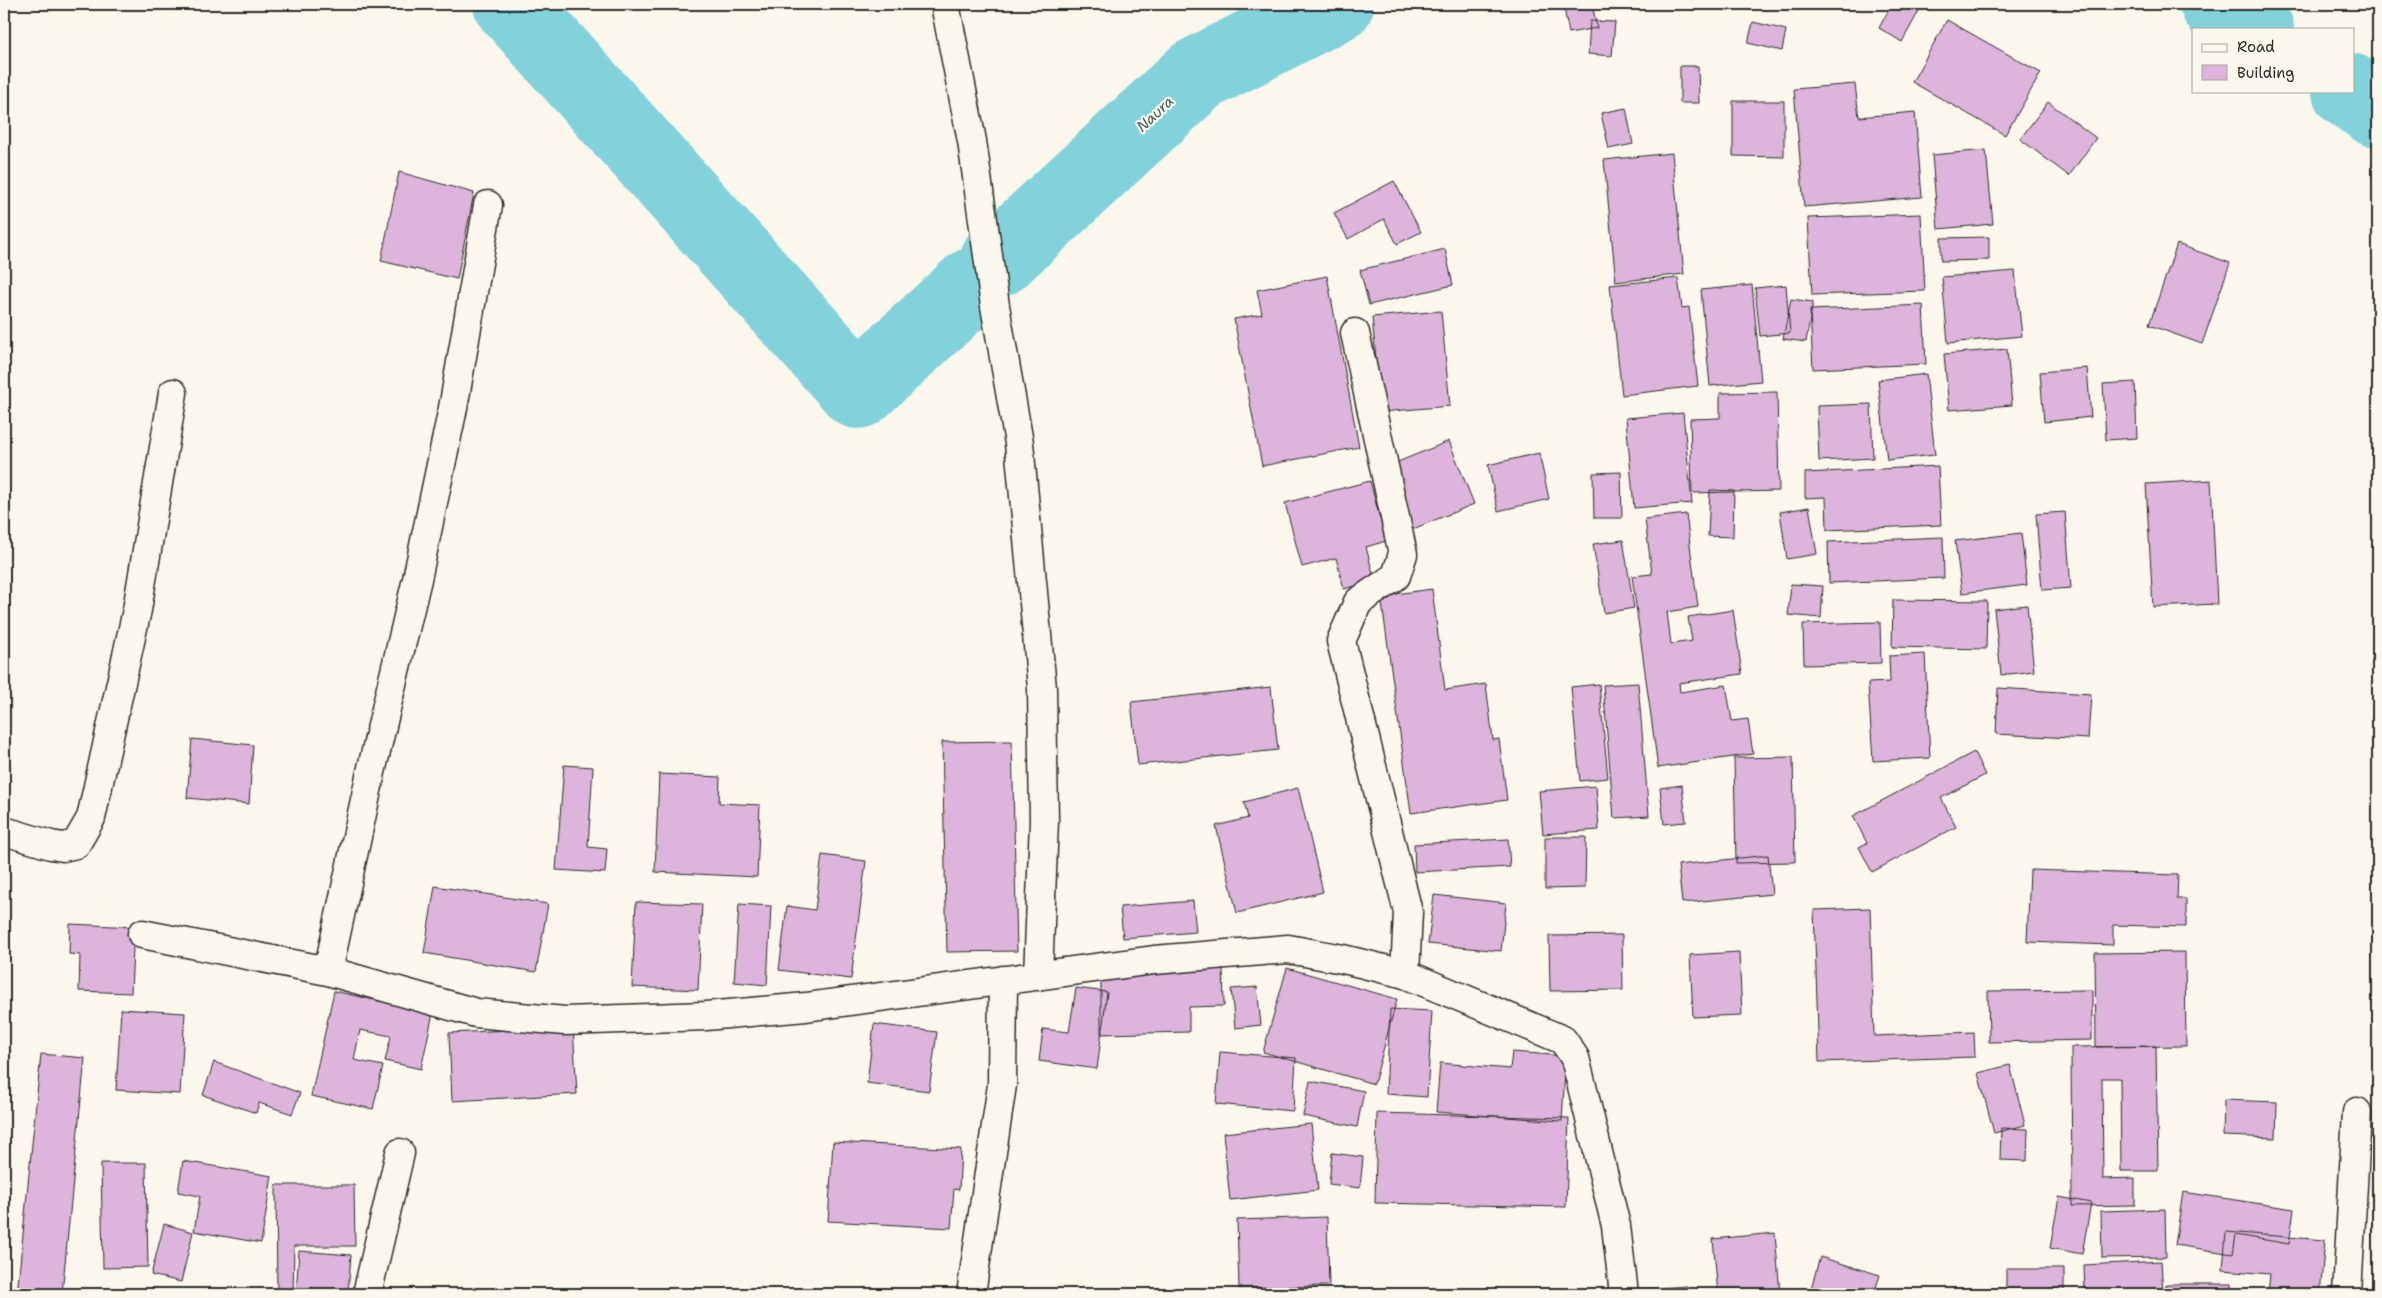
<svg xmlns="http://www.w3.org/2000/svg" width="2382" height="1298" font-family="'Shantell Sans',sans-serif">
  <rect width="100%" height="100%" fill="#fbf7ec"/>
  <filter id="ink" filterUnits="userSpaceOnUse"><feTurbulence type="fractalNoise" baseFrequency=".02" numOctaves="2"/><feDisplacementMap in="SourceGraphic" scale="10" xChannelSelector="R" yChannelSelector="G"/><feConvolveMatrix kernelMatrix="1 2 1 2 8 2 1 2 1" color-interpolation-filters="sRGB"/></filter>
  <g filter="url(#ink)">
    <g fill="none" stroke-linecap="round" stroke-linejoin="round">
      <path stroke="#81d2da" stroke-width="76" d="M 511,4 L 858,391 L 972,286
        M 2218,4 L 2256,29
        M 2350,91 L 2378,110
        M 998,259 L 1197,75 L 1336,4"/>
    </g>
    <path fill="#ddb4db" stroke="#2b2b2b" d="M 1563,4 L 1592,4 L 1597,28 L 1569,33 Z
      M 1892,4 L 1910,4 L 1920,9 L 1902,42 L 1879,28 Z
      M 1947,20 L 2041,73 L 2005,135 L 1912,82 Z
      M 1590,21 L 1615,22 L 1612,56 L 1588,54 Z
      M 1753,22 L 1786,30 L 1782,51 L 1748,43 Z
      M 1680,66 L 1698,66 L 1699,103 L 1680,103 Z
      M 1855,84 L 1859,117 L 1915,112 L 1922,197 L 1804,207 L 1794,89 Z
      M 1733,101 L 1784,101 L 1784,157 L 1733,156 Z
      M 2048,102 L 2096,138 L 2069,176 L 2020,139 Z
      M 1626,108 L 1633,144 L 1609,149 L 1601,113 Z
      M 1986,150 L 1993,224 L 1938,229 L 1932,155 Z
      M 1672,153 L 1684,274 L 1616,282 L 1604,160 Z
      M 399,172 L 474,193 L 457,279 L 381,261 Z
      M 1394,181 L 1421,232 L 1397,244 L 1384,219 L 1348,239 L 1334,213 Z
      M 1921,214 L 1925,291 L 1812,295 L 1808,218 Z
      M 1989,237 L 1989,260 L 1941,261 L 1941,238 Z
      M 2177,244 L 2230,263 L 2202,344 L 2149,325 Z
      M 1445,249 L 1453,285 L 1369,305 L 1360,270 Z
      M 2015,271 L 2022,336 L 1948,343 L 1942,277 Z
      M 1327,276 L 1359,447 L 1262,466 L 1234,319 L 1262,314 L 1257,290 Z
      M 1678,278 L 1682,308 L 1689,307 L 1698,386 L 1622,395 L 1610,285 Z
      M 1752,285 L 1761,381 L 1710,386 L 1701,290 Z
      M 1786,285 L 1790,333 L 1760,336 L 1755,288 Z
      M 1791,299 L 1813,302 L 1806,342 L 1783,339 Z
      M 1923,305 L 1926,364 L 1813,369 L 1810,310 Z
      M 1441,311 L 1450,406 L 1381,412 L 1372,317 Z
      M 2007,349 L 2012,405 L 1949,410 L 1944,354 Z
      M 2087,368 L 2091,417 L 2044,422 L 2040,372 Z
      M 1926,374 L 1935,455 L 1887,460 L 1878,380 Z
      M 2135,382 L 2137,438 L 2106,440 L 2103,384 Z
      M 1777,392 L 1779,491 L 1692,493 L 1690,419 L 1720,418 L 1720,393 Z
      M 1871,404 L 1873,458 L 1819,461 L 1817,406 Z
      M 1683,413 L 1692,503 L 1634,508 L 1626,418 Z
      M 1449,441 L 1474,504 L 1413,529 L 1388,466 Z
      M 1539,453 L 1549,499 L 1498,511 L 1488,465 Z
      M 1938,466 L 1941,525 L 1827,530 L 1826,497 L 1805,498 L 1805,473 Z
      M 1621,472 L 1622,518 L 1594,518 L 1593,473 Z
      M 2211,480 L 2217,604 L 2153,607 L 2146,484 Z
      M 1370,481 L 1386,541 L 1366,547 L 1375,581 L 1344,589 L 1336,558 L 1302,567 L 1285,503 Z
      M 1710,490 L 1734,491 L 1733,537 L 1708,536 Z
      M 1809,507 L 1817,554 L 1787,559 L 1780,512 Z
      M 2065,512 L 2071,588 L 2042,590 L 2036,514 Z
      M 1686,514 L 1698,607 L 1667,612 L 1671,644 L 1692,641 L 1688,617 L 1733,610 L 1742,674 L 1679,683 L 1680,692 L 1726,685 L 1732,721 L 1748,719 L 1753,754 L 1658,768 L 1632,576 L 1652,574 L 1645,519 Z
      M 2021,533 L 2027,585 L 1962,593 L 1955,541 Z
      M 1943,537 L 1944,578 L 1829,583 L 1828,542 Z
      M 1623,540 L 1634,608 L 1604,613 L 1593,544 Z
      M 1791,584 L 1823,586 L 1821,618 L 1788,615 Z
      M 1432,589 L 1445,690 L 1486,684 L 1493,740 L 1499,739 L 1507,800 L 1411,813 L 1381,596 Z
      M 1893,600 L 1987,601 L 1986,649 L 1892,647 Z
      M 2027,605 L 2034,671 L 2001,675 L 1994,609 Z
      M 1880,622 L 1881,663 L 1804,665 L 1803,624 Z
      M 1925,654 L 1930,758 L 1873,761 L 1868,683 L 1890,682 L 1889,656 Z
      M 1638,683 L 1649,816 L 1614,818 L 1603,685 Z
      M 1599,684 L 1608,778 L 1580,781 L 1571,687 Z
      M 1271,687 L 1278,750 L 1138,765 L 1131,702 Z
      M 1998,688 L 2091,694 L 2088,739 L 1996,734 Z
      M 192,739 L 253,745 L 249,804 L 187,798 Z
      M 1012,741 L 1017,951 L 947,952 L 942,742 Z
      M 1974,752 L 1985,775 L 1941,798 L 1956,827 L 1872,872 L 1859,847 L 1867,843 L 1853,816 Z
      M 1793,757 L 1795,862 L 1736,863 L 1734,758 Z
      M 564,765 L 593,767 L 588,847 L 607,849 L 605,873 L 556,870 Z
      M 659,774 L 720,777 L 719,803 L 760,805 L 757,877 L 655,872 Z
      M 1682,785 L 1686,822 L 1664,824 L 1660,788 Z
      M 1596,786 L 1599,830 L 1543,834 L 1539,791 Z
      M 1298,788 L 1323,892 L 1237,913 L 1216,826 L 1248,818 L 1244,802 Z
      M 1545,837 L 1586,837 L 1585,888 L 1545,889 Z
      M 1508,839 L 1510,867 L 1415,872 L 1414,844 Z
      M 822,855 L 866,861 L 851,979 L 779,970 L 787,906 L 815,910 Z
      M 1768,855 L 1772,894 L 1682,903 L 1678,865 Z
      M 2030,870 L 2178,875 L 2177,899 L 2186,899 L 2186,927 L 2113,925 L 2113,945 L 2027,942 Z
      M 435,886 L 548,904 L 536,972 L 424,953 Z
      M 1434,895 L 1506,903 L 1501,951 L 1428,944 Z
      M 1193,901 L 1196,932 L 1123,938 L 1120,907 Z
      M 636,902 L 702,904 L 698,990 L 632,987 Z
      M 739,904 L 771,906 L 767,985 L 734,982 Z
      M 1870,908 L 1874,1036 L 1974,1032 L 1975,1057 L 1819,1062 L 1814,910 Z
      M 70,924 L 134,927 L 131,993 L 79,991 L 80,955 L 69,954 Z
      M 1622,935 L 1623,990 L 1550,991 L 1549,936 Z
      M 1739,952 L 1742,1015 L 1693,1017 L 1690,955 Z
      M 2185,952 L 2186,1046 L 2096,1047 L 2095,953 Z
      M 1223,966 L 1224,1006 L 1189,1007 L 1189,1032 L 1101,1034 L 1101,970 Z
      M 1287,968 L 1397,999 L 1374,1084 L 1263,1052 Z
      M 1257,987 L 1261,1025 L 1235,1028 L 1231,989 Z
      M 1076,988 L 1107,992 L 1097,1069 L 1039,1061 L 1043,1029 L 1069,1032 Z
      M 2092,990 L 2092,1040 L 1989,1042 L 1988,991 Z
      M 334,991 L 433,1013 L 421,1069 L 385,1061 L 391,1036 L 360,1030 L 354,1060 L 383,1066 L 373,1109 L 311,1096 Z
      M 121,1009 L 185,1013 L 180,1094 L 116,1090 Z
      M 1390,1009 L 1432,1011 L 1427,1097 L 1386,1094 Z
      M 874,1024 L 937,1032 L 929,1091 L 867,1083 Z
      M 573,1027 L 577,1094 L 452,1101 L 449,1033 Z
      M 2156,1046 L 2158,1171 L 2121,1171 L 2120,1078 L 2102,1078 L 2103,1179 L 2135,1178 L 2135,1205 L 2072,1206 L 2071,1047 Z
      M 1220,1052 L 1296,1058 L 1293,1111 L 1216,1104 Z
      M 1512,1052 L 1566,1056 L 1562,1121 L 1436,1112 L 1440,1063 L 1510,1069 Z
      M 41,1054 L 85,1058 L 62,1294 L 17,1294 Z
      M 214,1062 L 300,1093 L 292,1114 L 259,1103 L 256,1113 L 203,1095 Z
      M 2010,1065 L 2025,1125 L 1994,1133 L 1978,1073 Z
      M 1310,1081 L 1364,1091 L 1357,1127 L 1303,1116 Z
      M 2224,1100 L 2277,1102 L 2276,1138 L 2223,1136 Z
      M 1377,1113 L 1569,1118 L 1566,1207 L 1375,1203 Z
      M 1311,1124 L 1318,1190 L 1230,1200 L 1223,1133 Z
      M 2001,1128 L 2028,1129 L 2027,1161 L 2000,1160 Z
      M 833,1142 L 961,1149 L 959,1190 L 954,1189 L 951,1228 L 828,1221 Z
      M 1332,1153 L 1363,1157 L 1360,1188 L 1329,1184 Z
      M 183,1161 L 272,1176 L 261,1243 L 194,1231 L 200,1196 L 178,1192 Z
      M 101,1163 L 146,1163 L 148,1267 L 103,1268 Z
      M 276,1185 L 354,1185 L 355,1246 L 294,1246 L 293,1294 L 277,1294 Z
      M 2183,1192 L 2294,1209 L 2289,1244 L 2236,1235 L 2233,1254 L 2175,1245 Z
      M 2059,1197 L 2091,1203 L 2082,1254 L 2050,1248 Z
      M 2165,1209 L 2166,1257 L 2102,1258 L 2101,1211 Z
      M 1327,1217 L 1329,1286 L 1239,1288 L 1237,1220 Z
      M 164,1224 L 193,1232 L 181,1282 L 151,1275 Z
      M 2226,1232 L 2325,1240 L 2320,1294 L 2268,1294 L 2270,1274 L 2223,1270 Z
      M 1775,1233 L 1780,1294 L 1718,1294 L 1713,1239 Z
      M 299,1251 L 351,1255 L 348,1294 L 296,1294 Z
      M 1820,1257 L 1880,1275 L 1874,1294 L 1819,1294 L 1810,1292 Z
      M 2161,1261 L 2163,1294 L 2085,1294 L 2084,1265 Z
      M 2006,1269 L 2064,1269 L 2064,1294 L 2006,1294 Z
      M 2166,1284 L 2232,1284 L 2232,1294 L 2166,1294 Z
      M 1687,1286 L 1687,1294 L 1631,1294 L 1631,1290 Z
      M 193,1290 L 235,1294 L 193,1294 Z
      M 79,1292 L 134,1292 L 134,1294 L 79,1294 Z
      M 1327,1292 L 1327,1294 L 1297,1294 Z"/>
    <g fill="none" stroke-linecap="round" stroke-linejoin="round">
      <defs>
        <path id="minor" d="M 945,4 L 972,141 L 995,306 L 1019,443 L 1042,688 L 1044,821 L 1038,976
          M 1355,333 L 1403,554 L 1396,576 L 1358,602 L 1341,641 L 1408,912 L 1405,974
          M 4,831 L 51,845 L 63,847 L 76,844 L 91,818 L 137,610 L 173,393
          M 142,934 L 328,971 L 476,1013 L 565,1021 L 706,1016 L 806,1007 L 1154,960 L 1288,949 L 1343,959 L 1405,974 L 1563,1040 L 1575,1058 L 1581,1082 L 1616,1226 L 1624,1294
          M 328,971 L 371,772 L 417,579 L 454,403 L 488,205
          M 367,1294 L 400,1153
          M 971,1294 L 1002,1085 L 1003,980
          M 2347,1294 L 2357,1112"/>
      </defs>
      <use href="#minor" stroke="#2b2b2b" stroke-width="31"/>
      <use href="#minor" stroke="#fbf7ec" stroke-width="28"/>
    </g>
  </g>
  <g text-anchor="middle" stroke-width="4.5" stroke-linejoin="round" paint-order="stroke">
    <g font-size="15" font-style="italic" fill="#455d60" stroke="#fbf7ec">
      <text transform="translate(1155 114) rotate(-43)" y="5">Naura</text>
    </g>
  </g>
  <rect width="2382" height="1298" fill="none" stroke="#fbf7ec" stroke-width="20"/>
  <rect x="10" y="10" width="2362" height="1278" fill="none" stroke="#2b2b2b" stroke-width="2" filter="url(#ink)"/>
  <rect x="2192" y="28" width="162" height="65" fill="#fbf7ec" stroke="#a8a59f"/>
  <rect x="2202" y="44" width="25" height="8" fill="#fbf7ec" stroke="#a8a59f"/>
  <text x="2237" y="52" font-size="15" fill="#2b2b2b">Road</text>
  <rect x="2202" y="65" width="25" height="15" fill="#ddb4db" stroke="#a8a59f"/>
  <text x="2237" y="78" font-size="15" fill="#2b2b2b">Building</text>
</svg>
